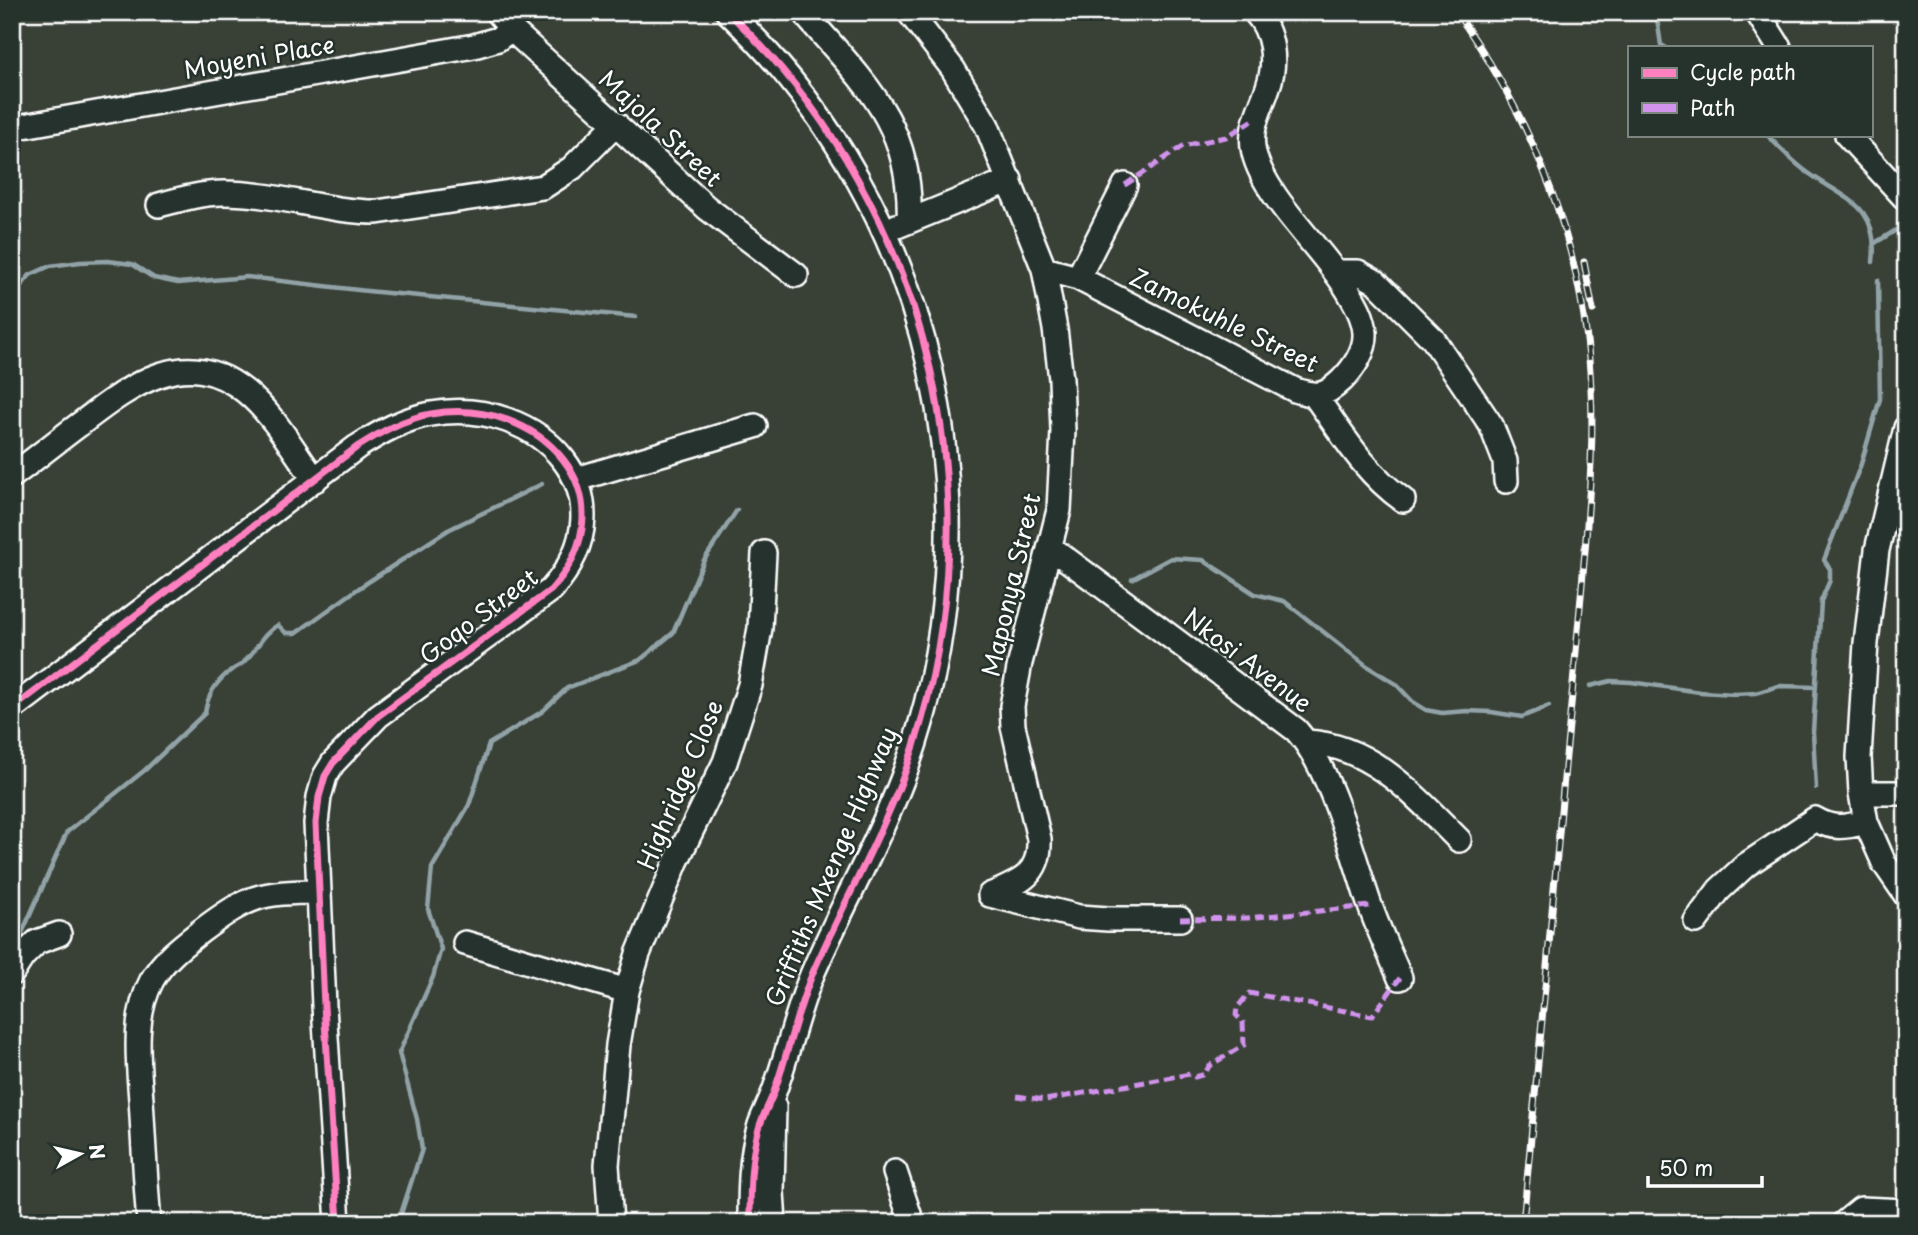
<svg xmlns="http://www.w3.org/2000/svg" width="1918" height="1235" font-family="'Playpen Sans',sans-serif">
  <rect width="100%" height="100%" fill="#394137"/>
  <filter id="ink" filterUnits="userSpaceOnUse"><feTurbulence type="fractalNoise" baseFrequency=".0143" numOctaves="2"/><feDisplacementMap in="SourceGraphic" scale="14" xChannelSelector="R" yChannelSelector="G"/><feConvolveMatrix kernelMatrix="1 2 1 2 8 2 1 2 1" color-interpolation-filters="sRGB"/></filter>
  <g filter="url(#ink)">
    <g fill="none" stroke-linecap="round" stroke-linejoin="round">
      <path stroke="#92a3a8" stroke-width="4.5" d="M 1656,12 L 1661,45 L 1665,47
        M 1767,135 C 1778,146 1790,159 1803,169 C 1842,199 1880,202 1873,262
        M 1875,243 L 1906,224
        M 12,297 L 30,275 L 50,266 L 80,262 L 108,261 L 132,264 L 154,278 L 178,283 L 247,277 L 367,291 L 636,317
        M 1132,579 L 1171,558 L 1203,560 L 1255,594 L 1284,601 L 1367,666 L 1396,684 L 1413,702 L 1426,710 L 1442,713 L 1467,711 L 1491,712 L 1522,717 L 1549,706
        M 1590,686 L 1611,681 L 1631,682 L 1700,692 L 1735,694 L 1756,693 L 1779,686 L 1816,687
        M 1816,788 L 1813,732 L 1821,601 L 1830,580 L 1830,569 L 1824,560 L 1861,464 L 1880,399 L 1878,280
        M 14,951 L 67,832 L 145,770 L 205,713 C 207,696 217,681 230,671 C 235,668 240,666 244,662 C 257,650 262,634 278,625 L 286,633 L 296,633 L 359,588 L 448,530 L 542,484
        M 398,1223 L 422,1149 L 417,1119 L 399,1053 L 433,977 L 441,949 L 428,909 L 432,868 L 469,805 L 489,744 L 543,711 L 567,688 L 640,660 L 673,633 L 704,560 L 737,510"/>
      <defs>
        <path id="minor" d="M 497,12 L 511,29 L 707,208 L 796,275
          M 728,12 C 935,208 1003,515 902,780 C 877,845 842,906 814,970 C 797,1009 789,1050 775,1089 C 771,1101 764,1113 760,1125 C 750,1156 750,1191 750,1223
          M 909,12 L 953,69 L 987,126 L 1044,269 L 1055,329 L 1061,379 L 1063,431 L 1059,510 L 1020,663 L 1012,706 L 1013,726 L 1039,839 C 1041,875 1019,883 990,895
          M 1757,12 L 1779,47
          M 809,19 C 867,85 913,127 909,221
          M 12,128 L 474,46 L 498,39 L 511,29
          M 1847,135 L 1906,199
          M 159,205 C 181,199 202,193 224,193 C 276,193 326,212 377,212 L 543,187 L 572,168 L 616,124
          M 897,226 L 1010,180
          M 1044,269 L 1078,278 L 1295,390 C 1318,397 1324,397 1342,380 C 1354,368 1366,350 1365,333 C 1364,317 1355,302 1347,289 C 1322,248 1265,198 1254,153 C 1248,129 1261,109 1268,87 C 1277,62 1273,31 1255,12
          M 1336,272 L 1358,272 L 1376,282 L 1433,339 L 1491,425 L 1505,461 L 1506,481
          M 1078,278 L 1125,185
          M 1315,396 C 1343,435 1364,472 1403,500
          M 1906,428 L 1877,550 L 1866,643 L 1859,757 L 1861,793 L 1866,822 L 1884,863 L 1906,895
          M 12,476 C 35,459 57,441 80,424 C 130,386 186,342 246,392 C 274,415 294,451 315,480
          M 577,479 L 755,426
          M 1050,547 L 1296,730 C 1331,768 1352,853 1369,903 C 1378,929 1390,954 1400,978
          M 12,709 L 357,447 C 381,432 403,419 431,414 C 539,395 635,495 551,590 L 378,716 L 333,763 L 325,776 L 319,797 L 316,823 L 324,1006 L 338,1223
          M 1307,742 C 1371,745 1416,797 1459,840
          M 1861,793 L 1906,793
          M 990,895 L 1079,917 L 1108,919 L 1180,919
          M 1696,921 L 1719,890 L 1746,865 L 1815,819 C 1833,830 1846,827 1866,822
          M 465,943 L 627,991
          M 12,973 L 23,956 L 37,942 L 59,934
          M 895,1172 L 912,1223
          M 149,1223 C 146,1187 144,1152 142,1116 C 140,1072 130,1021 152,980 C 164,959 183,945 201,931 C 248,896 260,892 319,892
          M 611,1223 L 607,1165 L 618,1045 L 627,991 L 638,954 L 676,862 L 725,762 L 750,685 L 760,628 L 764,553
          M 774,1223 L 772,1192 L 774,1107
          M 1844,1223 L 1861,1209 L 1906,1211"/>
      </defs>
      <use href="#minor" stroke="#fff" stroke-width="28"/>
      <use href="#minor" stroke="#26332d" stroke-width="23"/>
      <defs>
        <path id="rail" d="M 1456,12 C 1536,123 1585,251 1591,389 C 1594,443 1589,497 1585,551 C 1579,619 1573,688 1566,756 C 1552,912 1538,1067 1523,1223
          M 1584,262 L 1593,310"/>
      </defs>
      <use href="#rail" stroke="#fff" stroke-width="7"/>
      <use href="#rail" stroke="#26332d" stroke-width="4.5" stroke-dasharray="13" stroke-linecap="butt"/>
      <path stroke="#d193ec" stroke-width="5" stroke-dasharray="10 5" stroke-linecap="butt" d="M 1125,185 L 1183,146 L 1226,137 L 1255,119
        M 1902,194 L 1906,177
        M 1180,919 L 1247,918 L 1370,906
        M 1017,1096 L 1045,1100 L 1190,1074 L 1195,1077 L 1205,1074 L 1209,1066 L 1244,1045 L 1243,1022 L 1236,1015 L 1237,1008 L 1249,993 L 1372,1016 L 1400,978"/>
      <defs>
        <path id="cycleway" d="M 728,12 C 935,208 1003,515 902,780 C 877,845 842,906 814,970 C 797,1009 789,1050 775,1089 C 771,1101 764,1113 760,1125 C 750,1156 750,1191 750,1223
          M 12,709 L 357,447 C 381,432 403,419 431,414 C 539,395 635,495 551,590 L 378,716 L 333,763 L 325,776 L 319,797 L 316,823 L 324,1006 L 338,1223"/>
      </defs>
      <use href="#cycleway" stroke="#26332d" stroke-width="11"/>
      <use href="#cycleway" stroke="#ff80c0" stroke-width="7"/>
    </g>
  </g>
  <g text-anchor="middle" stroke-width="5" stroke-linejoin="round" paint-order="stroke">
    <g font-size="24" fill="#fff" stroke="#26332d">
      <text transform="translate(259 58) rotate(-10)" y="8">Moyeni Place</text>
      <text transform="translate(660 129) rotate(43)" y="8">Majola Street</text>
      <text transform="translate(1224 321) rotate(26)" y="8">Zamokuhle Street</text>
      <text transform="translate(1012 585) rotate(-77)" y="8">Maponya Street</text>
      <text transform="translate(479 617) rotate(-37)" y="8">Goqo Street</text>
      <text transform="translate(1247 661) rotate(37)" y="8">Nkosi Avenue</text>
      <text transform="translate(681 785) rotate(-67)" y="8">Highridge Close</text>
      <text transform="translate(832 867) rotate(-67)" y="8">Griffiths Mxenge Highway</text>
    </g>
  </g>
  <rect width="1918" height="1235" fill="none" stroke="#26332d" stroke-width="42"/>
  <rect x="21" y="21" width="1876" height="1193" fill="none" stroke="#fff" stroke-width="2.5" filter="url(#ink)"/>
  <rect x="1628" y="46" width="245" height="91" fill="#26332d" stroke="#7d8581" stroke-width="2"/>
  <rect x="1642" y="68" width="35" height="10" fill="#ff80c0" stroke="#7d8581" stroke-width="2"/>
  <text x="1690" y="80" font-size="21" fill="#ffffff">Cycle path</text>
  <rect x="1642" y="103" width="35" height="10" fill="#d193ec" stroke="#7d8581" stroke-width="2"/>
  <text x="1690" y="116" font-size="21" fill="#ffffff">Path</text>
  <g transform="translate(80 1154) rotate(82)" stroke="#26332d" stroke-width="5" paint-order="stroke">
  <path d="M0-5L12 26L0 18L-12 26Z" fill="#ffffff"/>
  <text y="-10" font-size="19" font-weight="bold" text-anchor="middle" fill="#ffffff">N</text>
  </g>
  <path d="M1648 1176v10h114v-10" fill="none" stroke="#ffffff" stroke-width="3.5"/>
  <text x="1659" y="1176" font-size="21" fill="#ffffff" stroke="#26332d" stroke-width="5" paint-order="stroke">50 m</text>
</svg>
